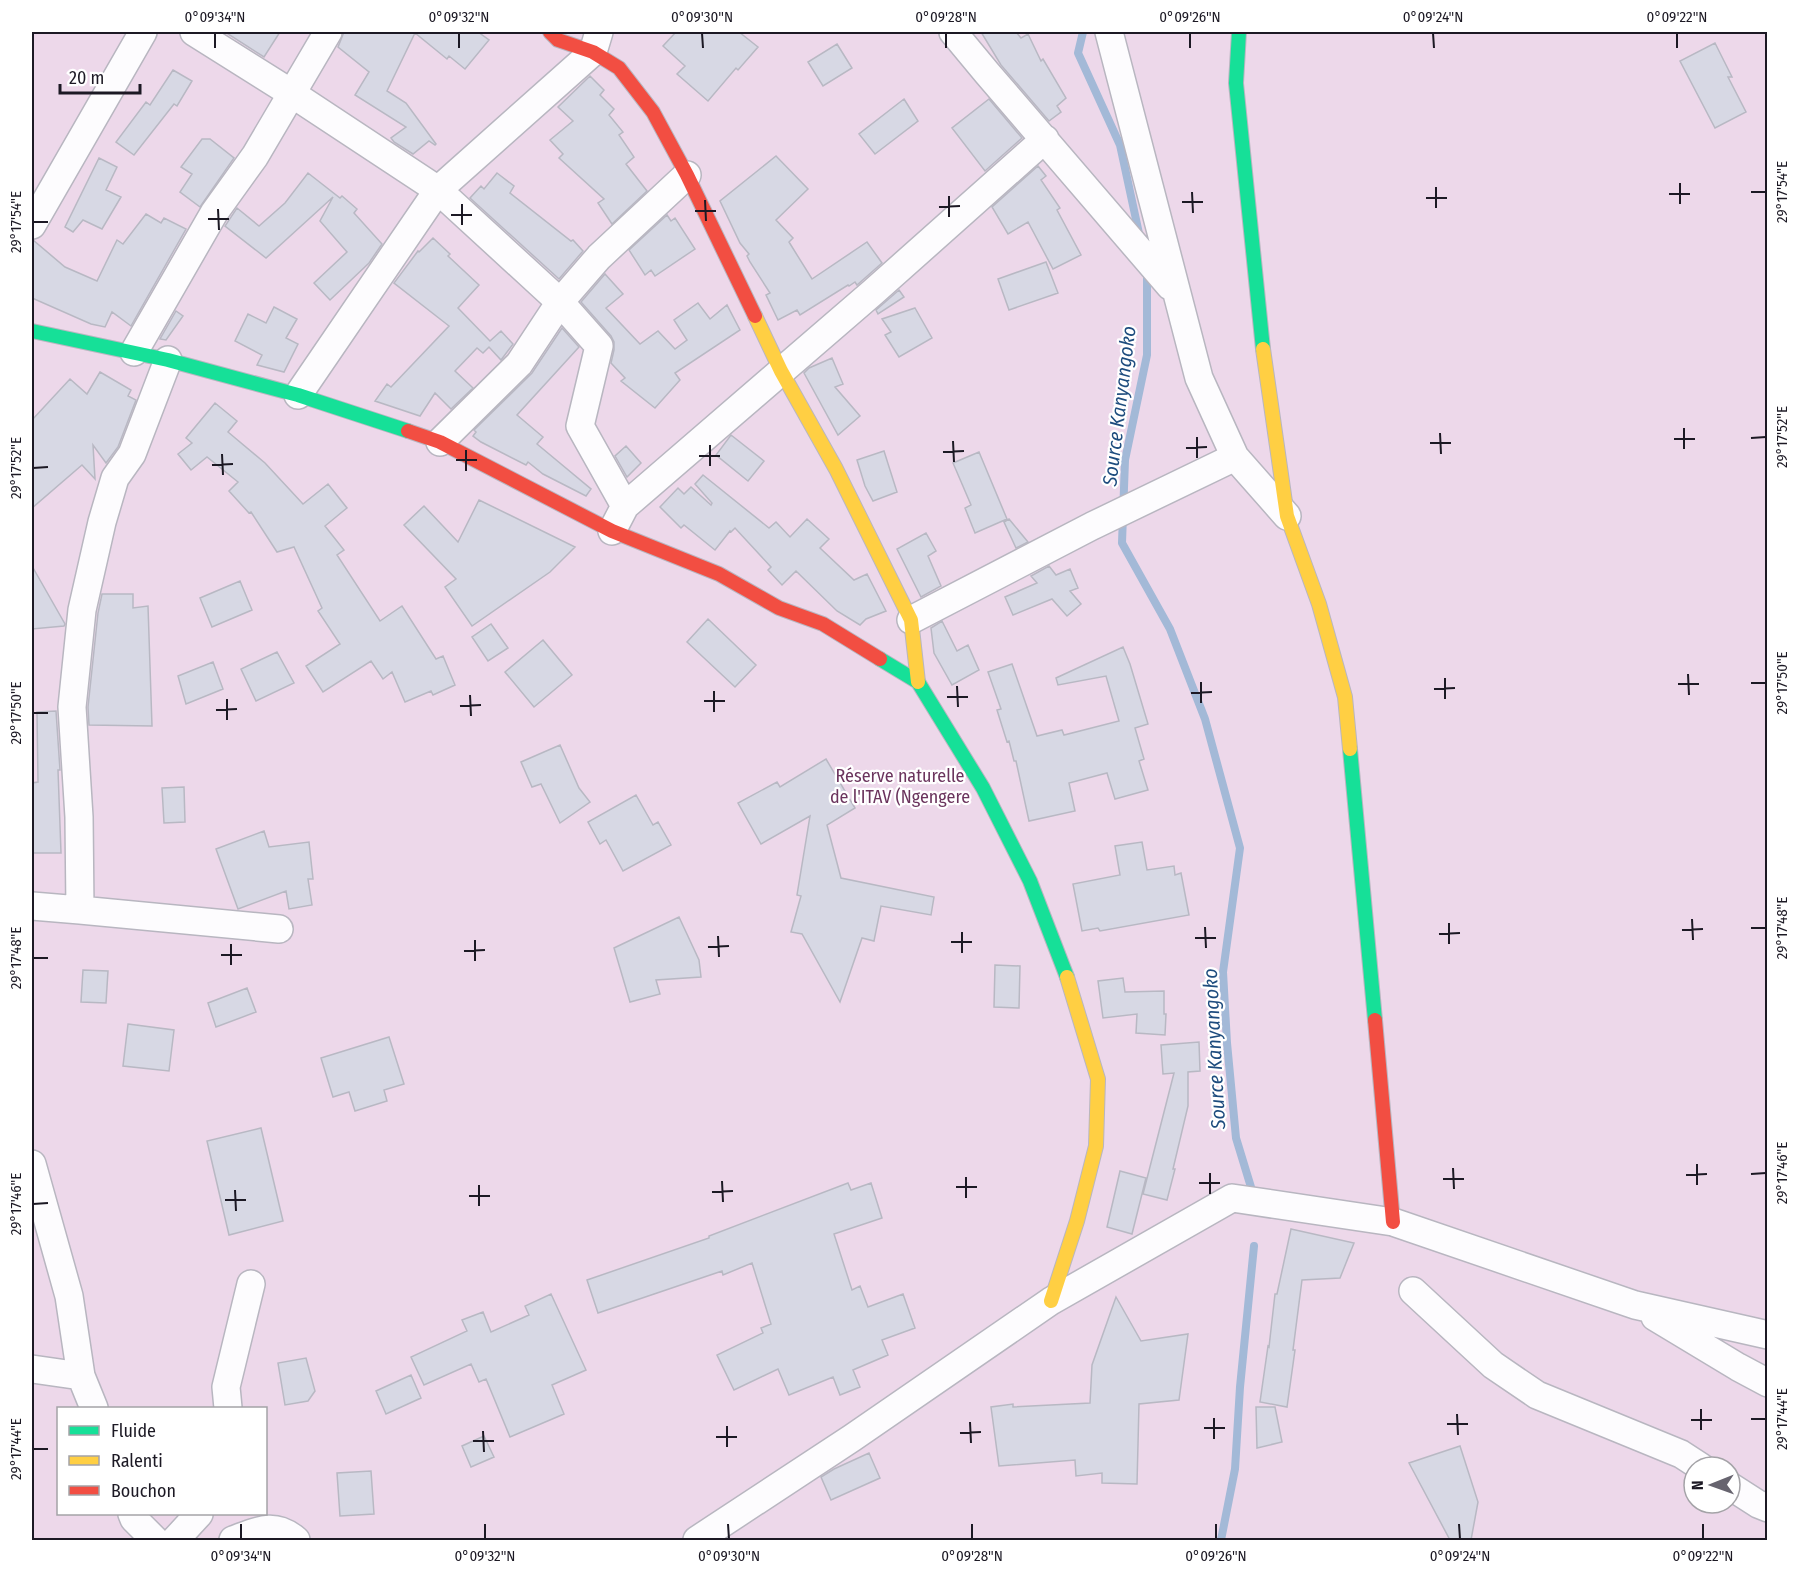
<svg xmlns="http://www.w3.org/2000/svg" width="1799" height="1572" font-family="'Fira Sans Condensed',sans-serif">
  <rect width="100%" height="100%" fill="#f1eef9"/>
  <path fill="#edd8ea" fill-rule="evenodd" d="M 32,32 L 1767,32 L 1767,1540 L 32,1540 ZM 58,1408 L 266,1408 L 266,1514 L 58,1514 ZM 1694,1467 L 1730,1467 L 1730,1503 L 1694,1503 Z"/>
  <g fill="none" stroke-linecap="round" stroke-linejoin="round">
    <path stroke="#a3b9d7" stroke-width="8" d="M 1083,32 L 1078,53 L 1120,145 L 1140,238
      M 1147,271 L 1147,355 L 1125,460 L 1122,543 L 1170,629 L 1205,719 L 1240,848 L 1223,972 L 1227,1043 L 1236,1138 L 1254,1197
      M 1221,1540 L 1235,1469 L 1240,1387 L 1254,1246"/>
  </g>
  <path fill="#d7d8e4" stroke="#b8b8c3" stroke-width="1.5" d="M 225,32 L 280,32 L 264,57 Z
    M 344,32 L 478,32 L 489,40 L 465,69 L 449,56 L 447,59 L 415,33 L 387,91 L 406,103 L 436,144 L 435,145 L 429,141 L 413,154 L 394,142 L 391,138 L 406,127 L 355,95 L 369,72 L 338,47 Z
    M 676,32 L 739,32 L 758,47 L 738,70 L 736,68 L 708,101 L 677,74 L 685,66 L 663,46 Z
    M 981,32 L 1016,32 L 1021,38 L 1028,34 L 1041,61 L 1043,59 L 1066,98 L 1057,106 L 1061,112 L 1049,121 L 1001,65 Z
    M 1715,43 L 1732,77 L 1728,77 L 1746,112 L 1715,128 L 1680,61 Z
    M 837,44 L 852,68 L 823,86 L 808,62 Z
    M 173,70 L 192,81 L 177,106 L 174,104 L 134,155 L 116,142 L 146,102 L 150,105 Z
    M 590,76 L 604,90 L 600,95 L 614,109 L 609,115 L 623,132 L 619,135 L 634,157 L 626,164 L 647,191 L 612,224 L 598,203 L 604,199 L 559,158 L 563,154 L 550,140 L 573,121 L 558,107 Z
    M 904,99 L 918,121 L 875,154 L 859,134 Z
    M 989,99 L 1022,138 L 985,171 L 952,128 Z
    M 202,139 L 210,139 L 234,158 L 200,207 L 180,192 L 192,174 L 181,167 Z
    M 776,156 L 808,189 L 776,220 L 793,238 L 789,242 L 812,279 L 867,242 L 882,263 L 857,285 L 855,282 L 849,286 L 848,285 L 800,315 L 797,310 L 778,320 L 766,295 L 770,293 L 750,262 L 747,256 L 749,254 L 740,243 L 720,201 Z
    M 99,158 L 117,167 L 106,190 L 121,197 L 102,229 L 83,220 L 73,232 L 65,227 Z
    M 1038,166 L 1046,176 L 1041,180 L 1060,208 L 1057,210 L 1081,255 L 1053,269 L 1028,222 L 1008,234 L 992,207 Z
    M 308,173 L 340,198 L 342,196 L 357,209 L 354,213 L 382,244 L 369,263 L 330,300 L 314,283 L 347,252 L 320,221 L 333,197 L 266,258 L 225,226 L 237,208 L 259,226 L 285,203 Z
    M 497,173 L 514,186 L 510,193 L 571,241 L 573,240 L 583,251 L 559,279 L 470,198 L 481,186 L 484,189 Z
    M 146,214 L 161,223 L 164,218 L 186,229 L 131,326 L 112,312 L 105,327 L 91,324 L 32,298 L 32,241 L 33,240 L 65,267 L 97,281 L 117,240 L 123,244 Z
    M 667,215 L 671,221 L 675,218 L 695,249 L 655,276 L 651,270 L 645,275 L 629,250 Z
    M 433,238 L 450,254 L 448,256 L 479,285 L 458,308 L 490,341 L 501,331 L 513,344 L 501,360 L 489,347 L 483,353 L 477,348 L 455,371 L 473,388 L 451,409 L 435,393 L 420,416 L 375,401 L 387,384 L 391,387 L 449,326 L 394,283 L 418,251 L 419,252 Z
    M 1046,262 L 1058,293 L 1009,310 L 998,279 Z
    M 605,274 L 623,294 L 606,308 L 640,344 L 658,331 L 675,349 L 687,340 L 674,320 L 698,303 L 710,319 L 727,305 L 740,330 L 675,373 L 680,380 L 655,408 L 621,381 L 625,378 L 611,363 L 614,350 L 614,342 L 611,336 L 581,302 Z
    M 899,290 L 904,297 L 878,314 L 876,310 Z
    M 274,307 L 297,319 L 286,338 L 298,344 L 284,372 L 257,365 L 262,355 L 235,341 L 248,314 L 266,323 Z
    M 915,308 L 932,338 L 899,357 L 885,335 L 891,332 L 882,319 Z
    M 176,311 L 183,316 L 166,340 L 160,339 Z
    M 562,328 L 579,347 L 517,415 L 543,437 L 537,444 L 591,489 L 586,496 L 543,474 L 528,462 L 526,465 L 481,442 L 473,436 L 476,432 L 474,430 L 532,373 Z
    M 832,358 L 843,384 L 835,387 L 860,416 L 838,435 L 804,373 L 809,368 Z
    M 100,372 L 131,390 L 128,396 L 136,400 L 118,447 L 106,463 L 93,445 L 95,479 L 82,465 L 32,508 L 32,420 L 70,379 L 87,394 Z
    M 215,403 L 237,421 L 228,432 L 265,463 L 303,504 L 328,484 L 347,508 L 325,526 L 344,550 L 337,555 L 380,621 L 402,606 L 436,659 L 443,656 L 455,685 L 433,695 L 431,691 L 405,702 L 392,672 L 383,679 L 371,661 L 323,692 L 306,666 L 340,644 L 318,611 L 322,608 L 294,547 L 277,552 L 251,512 L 249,513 L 229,491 L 238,482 L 207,457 L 191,470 L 178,454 L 192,443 L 186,438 Z
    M 731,435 L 764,461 L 748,481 L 716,455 Z
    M 626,446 L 641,463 L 627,477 L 615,456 Z
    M 884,451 L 897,492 L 873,501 L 865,486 L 857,460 Z
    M 979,452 L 1007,519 L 975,533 L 965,508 L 971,505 L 953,463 Z
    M 703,475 L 769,528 L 776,522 L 790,537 L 807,519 L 829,539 L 820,548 L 854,580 L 867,574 L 886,611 L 866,619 L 860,625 L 837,611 L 796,571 L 782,585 L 768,570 L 771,567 L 735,528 L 731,532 L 730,531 L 715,550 L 684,525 L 681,528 L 660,507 L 678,488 L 684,494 L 691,487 L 711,505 L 712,503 L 695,484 Z
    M 479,500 L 575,547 L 550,572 L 472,626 L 445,587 L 456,579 L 404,525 L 424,506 L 458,542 Z
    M 1009,519 L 1028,542 L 1016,548 L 1004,522 Z
    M 926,533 L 936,551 L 928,556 L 941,586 L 921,597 L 897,549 Z
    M 32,566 L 65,624 L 64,626 L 32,629 Z
    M 1049,566 L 1056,575 L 1070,569 L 1078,588 L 1070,591 L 1081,604 L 1067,616 L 1052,599 L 1013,615 L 1005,597 L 1037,583 L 1031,576 Z
    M 240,581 L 252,610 L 212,627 L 200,598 Z
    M 102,594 L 133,594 L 133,608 L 148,606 L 152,726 L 89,725 L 88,707 L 98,613 Z
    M 708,619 L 756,665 L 735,687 L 687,642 Z
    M 942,621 L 957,651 L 968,645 L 979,670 L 952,685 L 934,653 L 931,628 Z
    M 491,624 L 508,648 L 488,661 L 472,637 Z
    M 543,640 L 572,675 L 534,707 L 505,672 Z
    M 1123,647 L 1130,664 L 1148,724 L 1135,728 L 1144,759 L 1139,761 L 1148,790 L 1115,799 L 1107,773 L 1069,783 L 1075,811 L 1029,821 L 1016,761 L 1014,761 L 1009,741 L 1007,742 L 997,710 L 1001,709 L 988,672 L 1012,664 L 1037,736 L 1062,730 L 1064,735 L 1119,721 L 1106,676 L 1058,685 L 1056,678 Z
    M 277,652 L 294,683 L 256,701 L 241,669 Z
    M 213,662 L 223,689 L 186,704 L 178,676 Z
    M 56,711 L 60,770 L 58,770 L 61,853 L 32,853 L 32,783 L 38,782 L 37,712 Z
    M 560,745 L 579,788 L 590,802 L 560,823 L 541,784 L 532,787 L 521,762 Z
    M 826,759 L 855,808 L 827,825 L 841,878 L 934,897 L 931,915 L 881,906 L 874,941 L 862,938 L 840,1002 L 802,934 L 791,932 L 801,896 L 797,895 L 810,816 L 761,844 L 738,803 L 777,782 L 780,787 Z
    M 184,787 L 185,822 L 164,823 L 162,788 Z
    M 636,795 L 653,825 L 658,822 L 671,845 L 623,871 L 606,840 L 600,844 L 588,822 Z
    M 264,831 L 269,847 L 309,842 L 313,879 L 308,879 L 312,905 L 289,909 L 286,891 L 238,909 L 216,849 Z
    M 1142,842 L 1147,870 L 1174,866 L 1175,875 L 1181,873 L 1189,915 L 1100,931 L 1098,928 L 1082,931 L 1073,884 L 1120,875 L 1115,846 Z
    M 679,917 L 699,960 L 701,977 L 656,980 L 660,994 L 630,1002 L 614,948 Z
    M 995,965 L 1020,966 L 1019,1008 L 994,1007 Z
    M 83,970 L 108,971 L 106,1003 L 81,1002 Z
    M 1123,978 L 1125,992 L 1164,991 L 1164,1014 L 1166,1014 L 1165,1035 L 1136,1033 L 1137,1014 L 1103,1018 L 1098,981 Z
    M 247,988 L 256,1012 L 216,1027 L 208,1003 Z
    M 128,1024 L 174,1030 L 169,1071 L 123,1066 Z
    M 389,1037 L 404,1084 L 384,1090 L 387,1101 L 355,1111 L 349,1092 L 333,1097 L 321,1058 Z
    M 1199,1042 L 1200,1071 L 1188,1072 L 1188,1106 L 1173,1169 L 1175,1169 L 1167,1200 L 1143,1194 L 1174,1073 L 1163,1074 L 1161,1045 Z
    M 261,1128 L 283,1221 L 229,1235 L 207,1141 Z
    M 1120,1171 L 1146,1178 L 1132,1234 L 1107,1227 Z
    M 848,1183 L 851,1190 L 871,1183 L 882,1218 L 834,1234 L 852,1290 L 860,1286 L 868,1307 L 903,1294 L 915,1328 L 882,1340 L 888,1355 L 853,1370 L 860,1387 L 840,1395 L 833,1377 L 789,1395 L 778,1369 L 734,1390 L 717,1355 L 763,1333 L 761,1328 L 771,1324 L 752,1263 L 723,1275 L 722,1271 L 598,1313 L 587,1280 L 709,1238 L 709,1236 Z
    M 1291,1229 L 1354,1243 L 1340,1278 L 1302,1280 L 1293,1350 L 1295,1350 L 1287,1407 L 1260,1402 L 1268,1346 L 1269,1347 L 1275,1294 L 1277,1294 Z
    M 551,1294 L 586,1370 L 552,1385 L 564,1414 L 510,1437 L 486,1379 L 479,1382 L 471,1364 L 424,1385 L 411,1357 L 467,1331 L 462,1320 L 483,1312 L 491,1332 L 529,1315 L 525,1306 Z
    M 1116,1297 L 1141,1341 L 1188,1334 L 1179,1400 L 1139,1404 L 1137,1484 L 1102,1483 L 1102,1473 L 1076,1476 L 1075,1460 L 999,1466 L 991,1407 L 1013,1404 L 1013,1407 L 1090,1403 L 1092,1365 Z
    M 306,1358 L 315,1391 L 308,1401 L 285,1405 L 278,1363 Z
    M 411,1375 L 421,1398 L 386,1414 L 376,1391 Z
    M 1256,1407 L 1275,1407 L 1282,1442 L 1257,1448 Z
    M 484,1436 L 494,1457 L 471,1467 L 462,1446 Z
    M 1460,1446 L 1478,1502 L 1471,1540 L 1450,1540 L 1409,1463 Z
    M 869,1453 L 880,1478 L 831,1500 L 821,1477 L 834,1469 Z
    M 371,1471 L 374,1514 L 340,1516 L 337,1473 Z"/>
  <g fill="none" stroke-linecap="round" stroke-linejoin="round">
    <defs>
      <path id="street" d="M 194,32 L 291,93 L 438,190 L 560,302 L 599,346 L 580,426 L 625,506 L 612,531
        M 953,32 L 987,73 L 1170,286
        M 1109,32 L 1199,378 L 1235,457 L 1287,516
        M 32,225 L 143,32
        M 134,352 L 214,213 L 255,156 L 328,32
        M 298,395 L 438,190 L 593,52 L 599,32
        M 440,442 L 519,364 L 560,302 L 599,257 L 687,175
        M 625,506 L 872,293 L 1045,139
        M 911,620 L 1092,526 L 1235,457
        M 32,906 L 80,910 L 79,817 L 72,707 L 82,610 L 102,522 L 115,478 L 132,454 L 168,360
        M 80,910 L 279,929
        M 32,1164 L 69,1296 L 81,1376 L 94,1408
        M 1413,1291 L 1493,1365 L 1537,1395 L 1681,1454 L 1701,1467
        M 1655,1317 L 1738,1367 L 1768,1383
        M 32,1369 L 81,1376
        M 228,1408 L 226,1387 L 251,1284
        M 1730,1486 L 1758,1504 L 1768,1508
        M 132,1514 L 134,1519 L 155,1540
        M 175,1540 L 199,1514
        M 233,1540 C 257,1531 274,1521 296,1540
        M 697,1540 L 852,1438 L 1051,1301 L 1232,1198 L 1393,1222 L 1635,1305 L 1768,1335"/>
      <path id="fast" d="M 1239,32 L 1236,83 L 1263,349
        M 32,331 L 168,360 L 298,395 L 408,431
        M 880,659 L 918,682 L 983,788 L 1030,881 L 1067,977
        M 1350,749 L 1375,1020"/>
      <path id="slow" d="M 755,316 L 781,371 L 836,469 L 911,620 L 918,682
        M 1263,349 L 1287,516 L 1319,604 L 1345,697 L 1350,749
        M 1051,1301 L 1077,1221 L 1096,1146 L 1098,1079 L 1067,977"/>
      <path id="jam" d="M 550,32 L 558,40 L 593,52 L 619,68 L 653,112 L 687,175 L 755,316
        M 408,431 L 440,442 L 612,531 L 719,574 L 779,608 L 823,624 L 880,659
        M 1375,1020 L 1393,1222"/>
    </defs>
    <use href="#street" stroke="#b8b6c0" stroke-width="30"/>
    <use href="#fast" stroke="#b8b6c0" stroke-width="16"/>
    <use href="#slow" stroke="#b8b6c0" stroke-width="16"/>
    <use href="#jam" stroke="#b8b6c0" stroke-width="16"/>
    <use href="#street" stroke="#fdfcfe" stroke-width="27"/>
    <use href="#fast" stroke="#16e098" stroke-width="14"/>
    <use href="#slow" stroke="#ffcf43" stroke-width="14"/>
    <use href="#jam" stroke="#f24e42" stroke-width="14"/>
  </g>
  <path fill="none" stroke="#1c1924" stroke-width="2" d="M 215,33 L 215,48M 459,33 L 459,48M 702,33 L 703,48M 946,33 L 946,48M 1190,33 L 1190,48M 1433,33 L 1434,48M 1677,33 L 1677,48M 1680,183 L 1680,204M 1436,187 L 1436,208M 1192,192 L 1193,213M 1751,192 L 1766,192M 1669,194 L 1690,194M 949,196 L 949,217M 1426,198 L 1447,198M 705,200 L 706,221M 1182,202 L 1203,202M 462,204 L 462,225M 939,207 L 960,206M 218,209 L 219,230M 695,211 L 716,211M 451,215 L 472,215M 208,219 L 229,219M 33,222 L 48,222M 1684,428 L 1684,449M 1440,433 L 1441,454M 1197,437 L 1197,458M 1751,438 L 1766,437M 1674,439 L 1695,439M 953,441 L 954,462M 1430,443 L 1451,443M 710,445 L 710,466M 1186,448 L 1207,447M 466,450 L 466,471M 943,452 L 964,451M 222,454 L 223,475M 699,456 L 720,456M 456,460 L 477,460M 212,465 L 233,464M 33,468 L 48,467M 1688,674 L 1689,695M 1445,678 L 1445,699M 1201,682 L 1201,703M 1751,683 L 1766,683M 1678,684 L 1699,684M 957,686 L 958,707M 1434,689 L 1455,688M 714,691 L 714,712M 1191,693 L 1212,692M 470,695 L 471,716M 947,697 L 968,697M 227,699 L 227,720M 704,701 L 725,701M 460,706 L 481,705M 216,710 L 237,709M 33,713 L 48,713M 1692,919 L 1693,940M 1449,923 L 1449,944M 1205,927 L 1206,948M 1751,928 L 1766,928M 1682,930 L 1703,929M 962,932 L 962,953M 1439,934 L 1460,933M 718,936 L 719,957M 1195,938 L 1216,938M 475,940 L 475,961M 951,942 L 972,942M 231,944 L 231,965M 708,947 L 729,946M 464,951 L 485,950M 221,955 L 242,955M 33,958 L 48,958M 1697,1164 L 1697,1185M 1453,1168 L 1454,1189M 1210,1173 L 1210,1194M 1751,1174 L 1766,1173M 1686,1175 L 1707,1174M 966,1177 L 966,1198M 1443,1179 L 1464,1179M 722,1181 L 723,1202M 1199,1183 L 1220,1183M 479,1185 L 479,1206M 956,1187 L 977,1187M 235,1190 L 236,1211M 712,1192 L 733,1191M 469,1196 L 490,1196M 225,1200 L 246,1200M 33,1204 L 48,1203M 1701,1409 L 1701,1430M 1457,1414 L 1458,1435M 1214,1418 L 1214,1439M 1751,1419 L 1766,1419M 1691,1420 L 1712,1420M 970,1422 L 971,1443M 1447,1424 L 1468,1424M 727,1426 L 727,1447M 1204,1428 L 1225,1428M 483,1431 L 484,1452M 960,1433 L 981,1432M 716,1437 L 737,1437M 473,1441 L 494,1441M 33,1449 L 48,1449M 241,1524 L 241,1539M 485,1524 L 485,1539M 728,1524 L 729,1539M 972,1524 L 972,1539M 1216,1524 L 1216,1539M 1459,1524 L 1460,1539M 1703,1524 L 1703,1539"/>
  <g text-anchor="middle" stroke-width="4.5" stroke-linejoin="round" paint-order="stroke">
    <g font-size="18" fill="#6b345d" stroke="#fff">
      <text x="900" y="782">Réserve naturelle<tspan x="900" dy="21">de l'ITAV (Ngengere</tspan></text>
    </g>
    <g font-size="20" font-style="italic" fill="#1e4c7e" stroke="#fff">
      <text transform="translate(1119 406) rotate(-83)" y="7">Source Kanyangoko</text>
      <text transform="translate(1214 1049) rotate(-93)" y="7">Source Kanyangoko</text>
    </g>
  </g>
  <rect width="1799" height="1572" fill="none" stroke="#ffffff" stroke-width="66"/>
  <rect x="57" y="1407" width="210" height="108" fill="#ffffff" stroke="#a4a3a7" stroke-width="1.5"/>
  <rect x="69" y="1426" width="30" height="9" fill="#16e098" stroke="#a4a3a7" stroke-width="1.5"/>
  <text x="111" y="1437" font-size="18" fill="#1c1924">Fluide</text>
  <rect x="69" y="1456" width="30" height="9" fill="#ffcf43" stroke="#a4a3a7" stroke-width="1.5"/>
  <text x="111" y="1467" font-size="18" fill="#1c1924">Ralenti</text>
  <rect x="69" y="1486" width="30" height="9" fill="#f24e42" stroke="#a4a3a7" stroke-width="1.5"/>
  <text x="111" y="1497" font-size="18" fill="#1c1924">Bouchon</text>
  <g transform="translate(1712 1485) rotate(269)"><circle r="28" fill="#ffffff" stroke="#a4a3a7" stroke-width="1.5"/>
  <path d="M0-4.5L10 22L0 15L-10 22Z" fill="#67646f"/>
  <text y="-9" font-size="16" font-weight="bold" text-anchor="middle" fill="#1c1924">N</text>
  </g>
  <path d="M60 84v9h80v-9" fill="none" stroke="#1c1924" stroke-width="3"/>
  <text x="69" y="84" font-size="18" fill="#1c1924" stroke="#ffffff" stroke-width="4.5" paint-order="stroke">20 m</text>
  <rect x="33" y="33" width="1733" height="1506" fill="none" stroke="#1c1924" stroke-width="2"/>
  <g font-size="15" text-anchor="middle" fill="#1c1924">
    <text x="215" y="22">0°09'34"N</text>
    <text x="459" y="22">0°09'32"N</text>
    <text x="702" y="22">0°09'30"N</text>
    <text x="946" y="22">0°09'28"N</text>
    <text x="1190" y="22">0°09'26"N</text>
    <text x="1433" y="22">0°09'24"N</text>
    <text x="1677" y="22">0°09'22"N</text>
    <text transform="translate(1782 192) rotate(-90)" y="5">29°17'54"E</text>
    <text transform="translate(16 222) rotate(-90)" y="5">29°17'54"E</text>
    <text transform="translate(1782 437) rotate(-90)" y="5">29°17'52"E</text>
    <text transform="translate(16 468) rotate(-90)" y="5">29°17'52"E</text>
    <text transform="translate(1782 683) rotate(-90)" y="5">29°17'50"E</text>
    <text transform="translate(16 713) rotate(-90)" y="5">29°17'50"E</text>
    <text transform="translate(1782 928) rotate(-90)" y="5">29°17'48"E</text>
    <text transform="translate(16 958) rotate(-90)" y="5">29°17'48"E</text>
    <text transform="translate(1782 1173) rotate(-90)" y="5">29°17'46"E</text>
    <text transform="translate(16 1204) rotate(-90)" y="5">29°17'46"E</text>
    <text transform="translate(1782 1419) rotate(-90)" y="5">29°17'44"E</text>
    <text transform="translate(16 1449) rotate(-90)" y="5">29°17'44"E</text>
    <text x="241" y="1561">0°09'34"N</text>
    <text x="485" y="1561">0°09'32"N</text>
    <text x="729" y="1561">0°09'30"N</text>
    <text x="972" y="1561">0°09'28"N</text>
    <text x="1216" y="1561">0°09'26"N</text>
    <text x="1460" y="1561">0°09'24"N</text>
    <text x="1703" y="1561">0°09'22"N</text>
  </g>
</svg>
